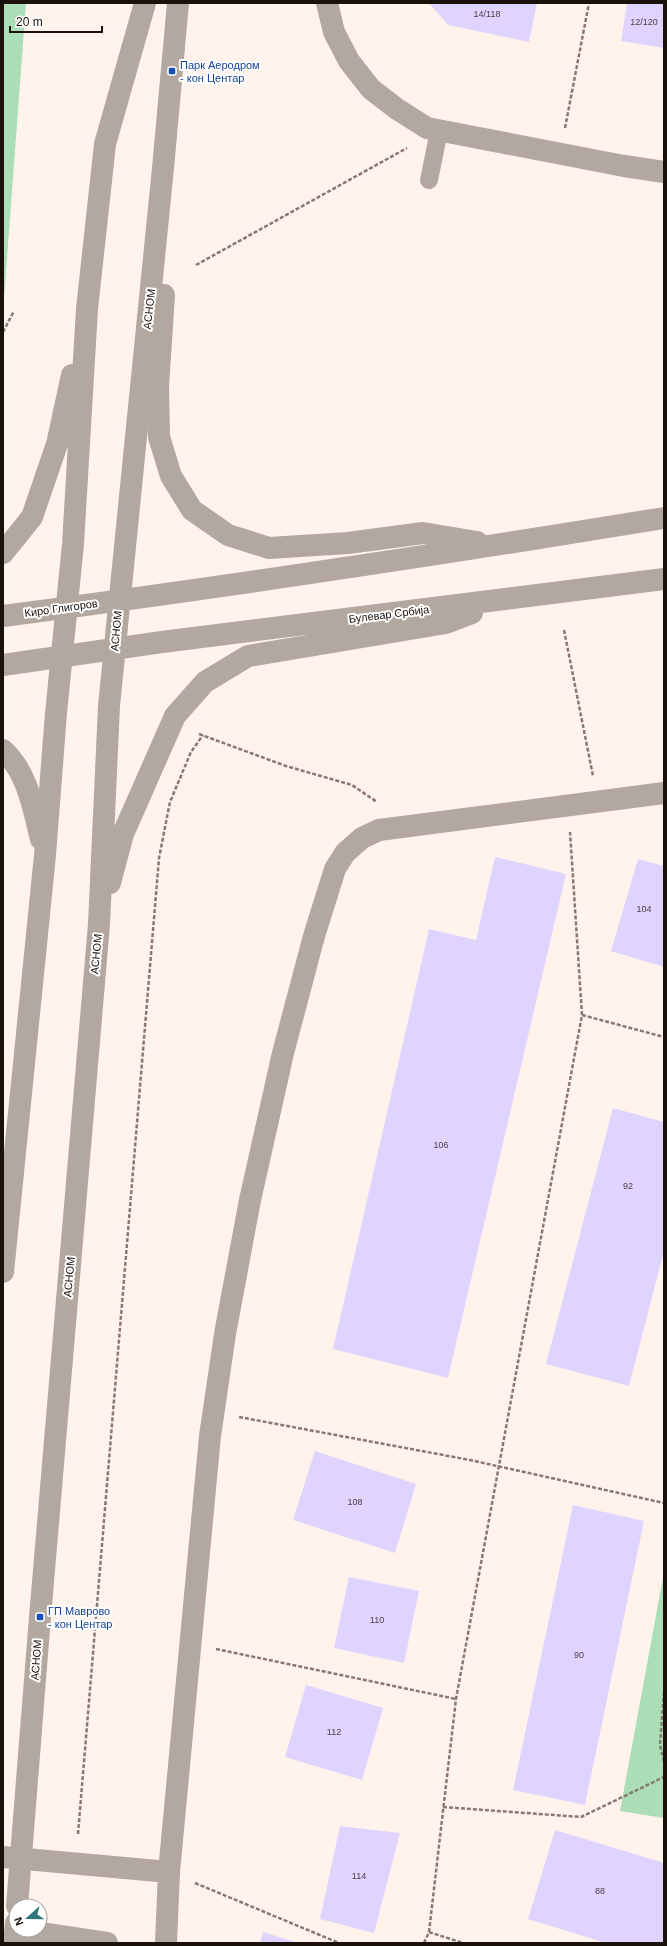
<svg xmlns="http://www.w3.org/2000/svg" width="667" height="1946" font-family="Arial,sans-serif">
  <rect width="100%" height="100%" fill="#fff3ec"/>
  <path fill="#abdeb6" d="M 3,3 L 26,3 L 3,312 Z
    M 664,1572 L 664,1818 L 620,1811 Z"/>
  <path fill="#dfd3ff" d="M 429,3 L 537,3 L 529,42 L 448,25 Z
    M 627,3 L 664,3 L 664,48 L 621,41 Z
    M 495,857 L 566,874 L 448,1378 L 333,1349 L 429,929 L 476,940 Z
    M 638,859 L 664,866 L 664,967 L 611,951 Z
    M 613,1108 L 664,1122 L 664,1251 L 629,1386 L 546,1364 Z
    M 315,1451 L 416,1484 L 395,1553 L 293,1520 Z
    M 573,1505 L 644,1521 L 585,1805 L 513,1790 Z
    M 349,1577 L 419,1591 L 404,1663 L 334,1648 Z
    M 306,1685 L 383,1708 L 362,1780 L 285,1757 Z
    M 340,1826 L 400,1833 L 374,1933 L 320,1919 Z
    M 555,1830 L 664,1863 L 664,1943 L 606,1943 L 528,1919 Z
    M 263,1932 L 298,1943 L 260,1943 Z"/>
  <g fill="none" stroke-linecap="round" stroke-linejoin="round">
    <path stroke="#847a73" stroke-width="2.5" stroke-dasharray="4 2" stroke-linecap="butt" d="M 565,128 L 589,3
      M 196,265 L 407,148
      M 3,332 L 14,311
      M 564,630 L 593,776
      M 199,734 L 286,766 L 352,785 L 377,802
      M 582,1015 L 664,1037
      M 239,1417 L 470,1460 L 664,1503
      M 216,1649 L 456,1699
      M 664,1692 L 660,1745 L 664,1762
      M 443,1807 L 581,1817 L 664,1777
      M 78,1834 L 159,858 L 170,802 L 191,752 L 203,735
      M 195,1883 L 339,1943
      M 429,1932 L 463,1943
      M 424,1943 L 429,1932 L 456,1699 L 582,1015 L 570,832"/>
    <path stroke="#b3a89f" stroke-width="18" d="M 429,180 L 439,131"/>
    <path stroke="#b3a89f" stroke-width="22" d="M 327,3 L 334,32 L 349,61 L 371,89 L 397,109 L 427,128 L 624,166 L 664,172
      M 3,1857 L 169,1872
      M 20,1930 L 107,1943
      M 166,1943 L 169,1872 L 210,1436 L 225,1334 L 250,1200 L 283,1053 L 314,936 L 335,869 L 345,853 L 362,838 L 379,830 L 664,793"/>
    <path stroke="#b3a89f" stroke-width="22" d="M 164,295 L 158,387 L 159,437 L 171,476 L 192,510 L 228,535 L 269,548 L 348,543 L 423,533 L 477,542
      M 3,553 L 32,517 L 57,444 L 72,375
      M 3,616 C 224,587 444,554 664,518
      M 3,665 L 162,642 L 664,579
      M 3,750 C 28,773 33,808 41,839
      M 110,883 L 123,834 L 175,716 L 205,682 L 248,656 L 446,623 L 472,613
      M 3,1272 L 45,855 L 56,713 L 73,544 L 87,309 L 105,144 L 145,3
      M 17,1906 L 40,1617 L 99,924 L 109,706 L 163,168 L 178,3
      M 14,1943 L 16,1923"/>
  </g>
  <g fill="#1a4fb4" stroke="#fff" stroke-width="1.5">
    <rect x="168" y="67" width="8" height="8" rx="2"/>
    <rect x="36" y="1613" width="8" height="8" rx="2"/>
  </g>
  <g text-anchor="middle" stroke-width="4" stroke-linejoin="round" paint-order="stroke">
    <g font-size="9" fill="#4b4248">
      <text x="487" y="17">14/118</text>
      <text x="644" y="25">12/120</text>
      <text x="644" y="912">104</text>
      <text x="441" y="1148">106</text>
      <text x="628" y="1189">92</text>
      <text x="355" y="1505">108</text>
      <text x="377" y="1623">110</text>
      <text x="579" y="1658">90</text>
      <text x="334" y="1735">112</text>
      <text x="359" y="1879">114</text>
      <text x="600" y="1894">88</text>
    </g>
    <g font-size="11" fill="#164399" stroke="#fff" text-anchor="start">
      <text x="180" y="69">Парк Аеродром<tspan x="180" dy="13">- кон Центар</tspan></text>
      <text x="48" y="1615">ГП Маврово<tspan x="48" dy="13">- кон Центар</tspan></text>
    </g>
    <g font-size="11" fill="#1a110b" stroke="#fff">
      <text transform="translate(149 309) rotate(-84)" y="4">АСНОМ</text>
      <text transform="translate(61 608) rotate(-8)" y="4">Киро Глигоров</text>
      <text transform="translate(389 614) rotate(-7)" y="4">Булевар Србија</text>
      <text transform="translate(116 631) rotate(-85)" y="4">АСНОМ</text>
      <text transform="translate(96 954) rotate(-85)" y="4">АСНОМ</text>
      <text transform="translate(69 1277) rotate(-85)" y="4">АСНОМ</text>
      <text transform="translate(36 1660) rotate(-86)" y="4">АСНОМ</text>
    </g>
  </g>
  <rect width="667" height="1946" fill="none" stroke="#1a110b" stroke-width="8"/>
  <g transform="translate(28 1918) rotate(249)"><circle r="19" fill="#ffffff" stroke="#a3a09d"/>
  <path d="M0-3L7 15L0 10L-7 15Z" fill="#2d777a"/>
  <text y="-6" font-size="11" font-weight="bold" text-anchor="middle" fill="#1a110b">N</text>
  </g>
  <path d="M10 26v6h92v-6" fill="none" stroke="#1a110b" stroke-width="2"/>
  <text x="16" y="26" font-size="12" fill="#1a110b" stroke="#ffffff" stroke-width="3" paint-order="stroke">20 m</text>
</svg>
